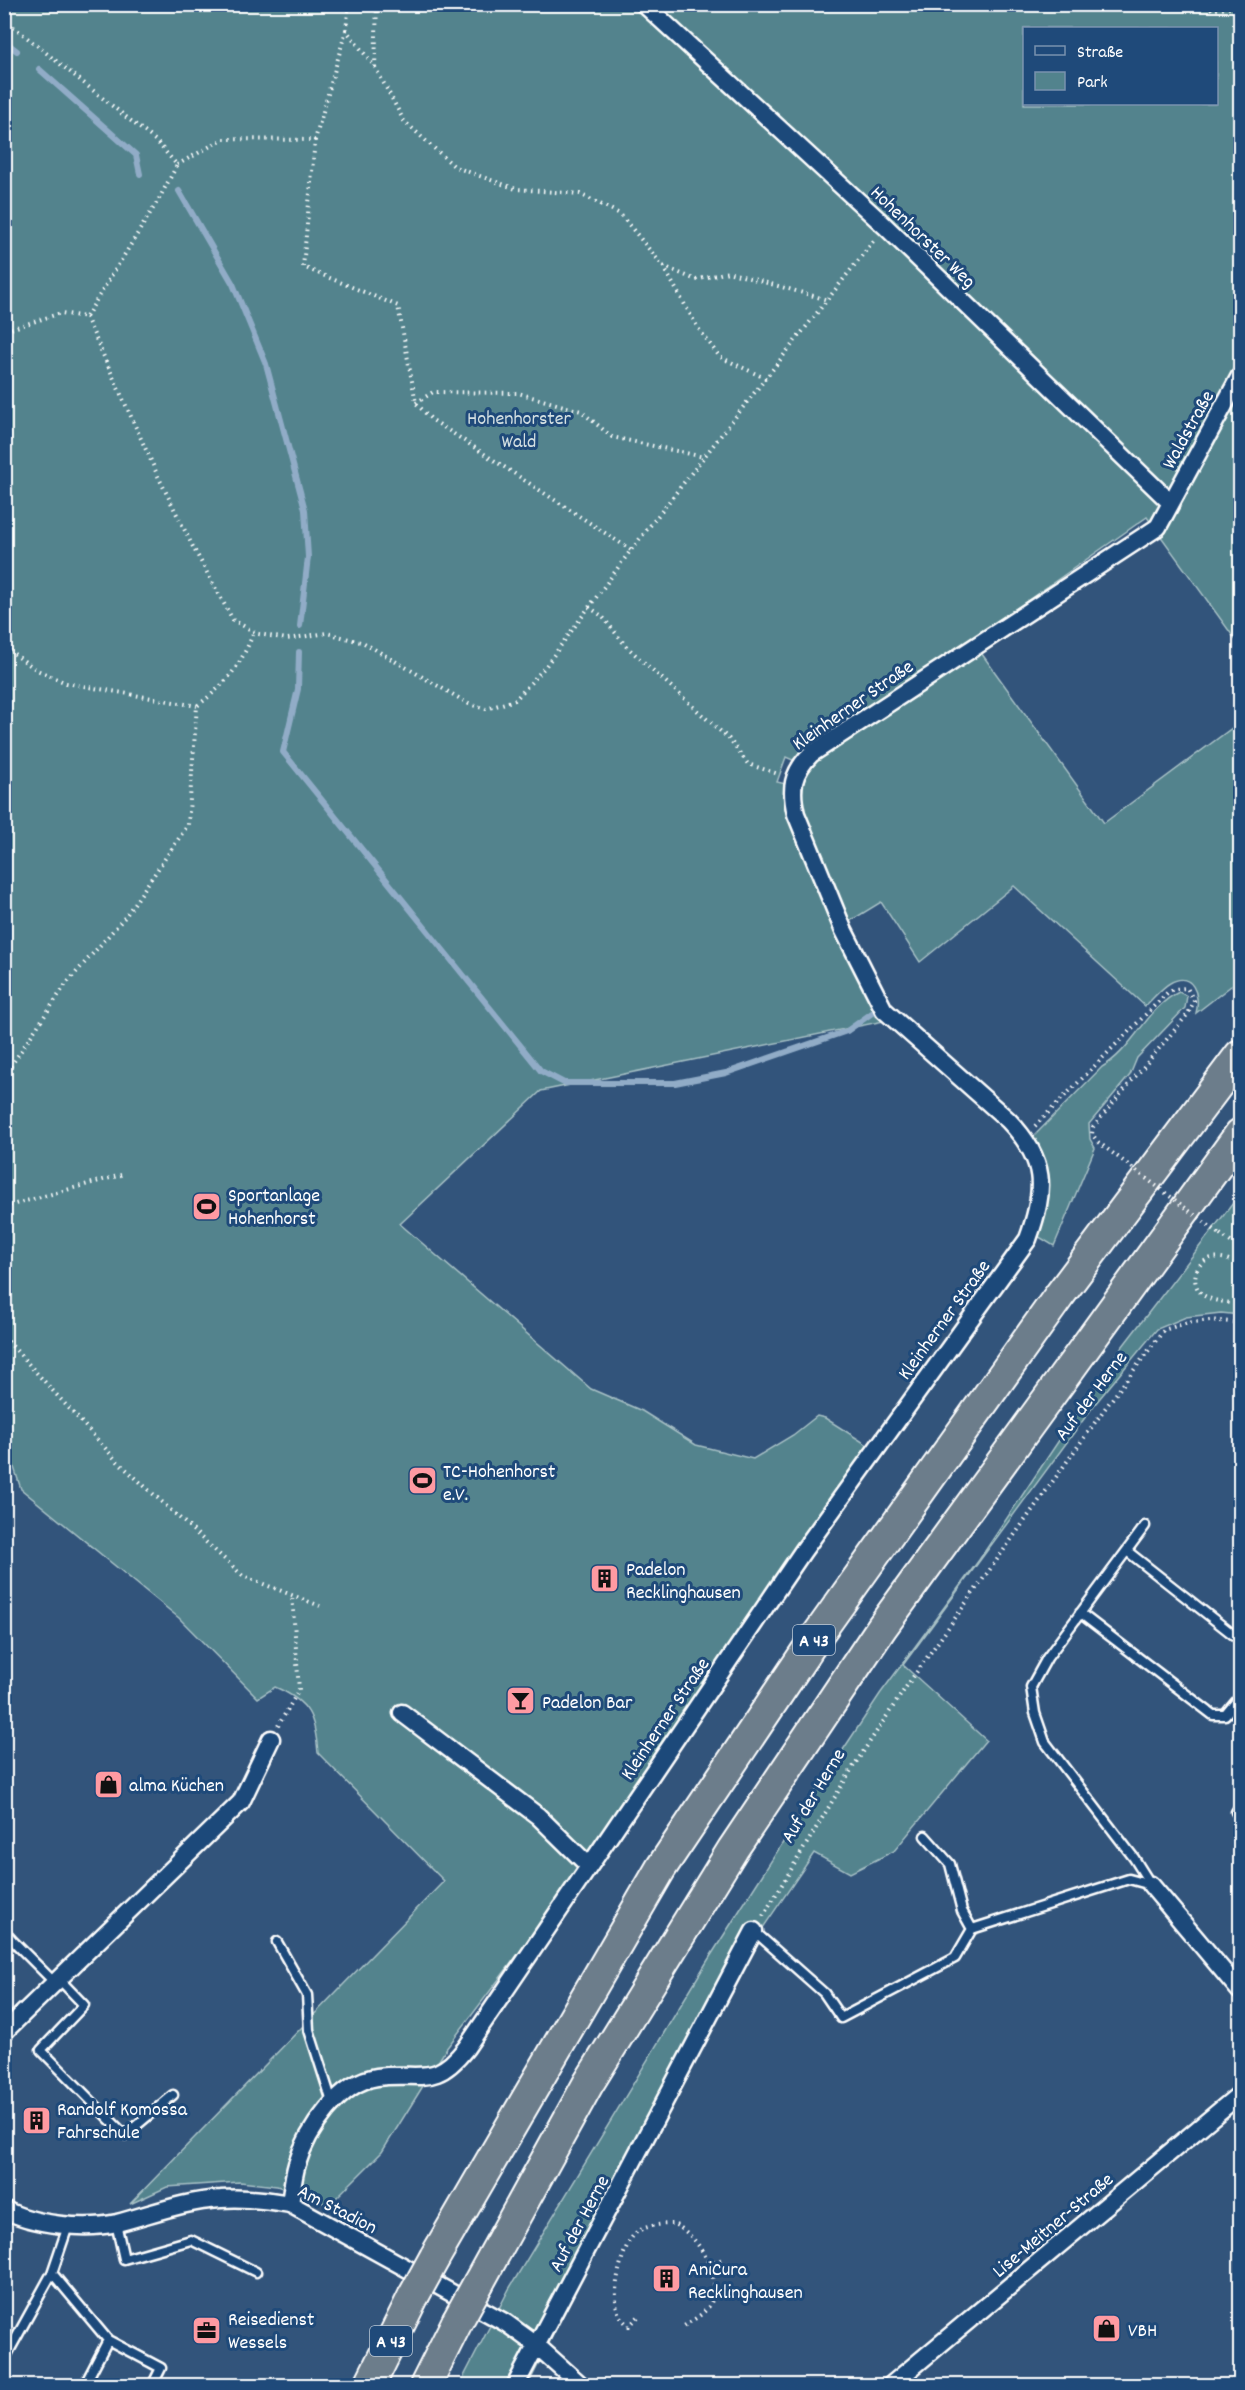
<svg xmlns="http://www.w3.org/2000/svg" width="1245" height="2390" font-family="Dekko,sans-serif">
  <rect width="100%" height="100%" fill="#32547b"/>
  <filter id="ink" filterUnits="userSpaceOnUse"><feTurbulence type="fractalNoise" baseFrequency=".0167" numOctaves="2"/><feDisplacementMap in="SourceGraphic" scale="12" xChannelSelector="R" yChannelSelector="G"/><feConvolveMatrix kernelMatrix="1 2 1 2 8 2 1 2 1" color-interpolation-filters="sRGB"/></filter>
  <g filter="url(#ink)">
    <path fill="#52838d" stroke="#a8c1c6" stroke-width="1.5" fill-rule="evenodd" d="M 5,5 L 1240,5 L 1240,646 L 1147,517 L 797,762 L 786,757 L 777,782 L 786,784 L 785,805 L 822,894 L 884,1021 L 541,1091 L 400,1224 L 591,1389 L 642,1411 L 696,1445 L 753,1459 L 793,1435 L 817,1416 L 825,1418 L 869,1446 L 761,1597 L 692,1705 L 563,1895 L 446,2049 L 382,2152 L 329,2205 L 277,2186 L 240,2182 L 167,2187 L 130,2204 L 444,1881 L 318,1753 C 315,1717 310,1702 275,1687 L 258,1698 L 179,1618 L 21,1489 L 13,1464 L 5,1454 ZM 1024,28 L 1216,28 L 1216,104 L 1024,104 Z
      M 979,650 L 1104,823 L 1240,722 L 1240,979 L 1196,1013 C 1201,995 1192,970 1170,983 C 1161,988 1153,999 1145,1006 L 1014,886 L 920,962 L 881,902 L 847,923 L 800,809 L 804,781 L 812,766 L 824,754 Z
      M 1179,992 L 1187,996 L 1185,1008 L 1137,1058 L 1130,1075 L 1089,1124 L 1090,1139 L 1095,1148 L 1054,1246 L 1036,1235 L 1031,1139 L 1102,1067 C 1133,1050 1147,1007 1179,992 Z
      M 1240,1194 L 1240,1315 L 1221,1313 L 1186,1317 L 1157,1329 L 1095,1404 L 903,1665 L 986,1740 L 894,1851 L 850,1873 L 814,1853 L 741,1960 L 528,2385 L 459,2386 L 509,2289 L 708,1960 L 819,1786 L 880,1694 L 979,1560 L 1116,1355 Z"/>
    <g fill="none" stroke-linecap="round" stroke-linejoin="round">
      <path stroke="#91acc7" stroke-width="6" d="M 4,41 L 17,51
        M 39,69 L 136,155 L 140,174
        M 179,191 L 233,284 L 266,364 L 305,510 L 308,557 L 300,626
        M 299,652 L 298,689 L 283,752 L 541,1071 L 564,1083 L 675,1083 L 726,1073 L 847,1031 L 872,1013"/>
      <defs>
        <path id="lane" d="M 1145,1526 L 1047,1658 L 1031,1687 L 1035,1713 L 1045,1742 L 1134,1858 L 1151,1885
          M 1127,1551 L 1240,1640
          M 1080,1613 L 1213,1715 L 1225,1715 L 1240,1697
          M 1240,1806 L 1236,1812 L 1240,1815
          M 925,1836 L 950,1864 L 962,1911 L 972,1929
          M 4,1931 L 12,1940
          M 754,1931 L 824,1993 L 841,2018 L 955,1958 L 972,1929 L 1129,1879 L 1151,1885
          M 277,1942 L 307,1995 L 309,2030 L 332,2102
          M 4,1947 L 12,1940 L 55,1983
          M 59,1979 L 84,2005 L 41,2050 L 125,2135 L 173,2095
          M 116,2223 L 124,2259 L 191,2240 L 256,2272
          M 52,2273 L 108,2340 L 161,2368 L 152,2386
          M 4,2360 L 52,2273 L 68,2226
          M 84,2386 L 108,2340"/>
        <path id="street" d="M 644,4 L 885,226 L 1171,503
          M 402,1713 L 538,1816 L 589,1866
          M 1151,1885 L 1240,1991
          M 4,2032 L 241,1802 L 271,1739
          M 290,2204 C 292,2191 293,2177 297,2164 C 307,2130 340,2082 377,2077 C 420,2071 434,2089 466,2048 L 803,1551 L 1028,1239 C 1046,1189 1047,1160 1008,1120 L 884,1010 L 843,929 L 796,814 C 790,789 792,773 811,754 L 1158,527 L 1240,376
          M 4,2209 C 32,2225 86,2230 117,2223 C 152,2214 184,2201 221,2199 C 244,2197 267,2200 290,2204 L 506,2323 L 535,2344 L 582,2386
          M 515,2386 L 754,1931
          M 890,2386 L 1240,2094"/>
        <path id="highway" d="M 435,2257 L 661,1868 L 816,1637 L 1059,1296 L 1240,1055
          M 479,2282 L 588,2084 L 733,1849 L 882,1627 L 1240,1134
          M 369,2386 L 413,2297
          M 425,2386 L 457,2322"/>
      </defs>
      <use href="#lane" stroke="#fff" stroke-width="13"/>
      <use href="#street" stroke="#fff" stroke-width="21"/>
      <use href="#highway" stroke="#fff" stroke-width="34"/>
      <path stroke="#fff" stroke-width="4" stroke-dasharray="1.5 4.5" stroke-linecap="butt" d="M 1207,4 L 1212,10 L 1240,7
        M 4,19 L 156,141 L 177,165 L 159,199 L 86,317 L 61,313 L 4,331
        M 346,30 L 349,4
        M 375,67 L 377,4
        M 315,140 L 303,267 L 398,306 L 416,403 L 431,419 L 631,550
        M 177,165 L 223,139 L 315,140 L 346,30 L 375,67 L 404,121 L 455,167 L 516,189 L 580,194 L 620,214 L 663,266 L 698,328 L 720,357 L 767,379
        M 663,266 L 696,280 L 728,272 L 828,300
        M 86,317 L 157,474 L 194,549 L 233,620 L 258,634 L 287,639 L 327,633 L 364,643 L 469,704 L 486,709 L 515,700 L 545,667 L 631,550 L 875,239
        M 416,403 L 433,392 L 518,393 L 581,411 L 612,437 L 704,457
        M 589,607 L 602,616 L 626,646 L 729,739 L 748,764 L 778,774
        M 4,647 L 37,670 L 66,683 L 197,706
        M 4,1076 L 66,984 L 125,917 L 188,825 L 197,706 C 228,682 239,668 254,632
        M 1035,1126 L 1168,992 L 1174,989 L 1187,988 L 1194,1001 L 1188,1014 L 1093,1127 L 1092,1134 L 1098,1142
        M 4,1207 L 125,1174
        M 1220,1234 L 1240,1249
        M 1240,1264 C 1232,1261 1222,1256 1212,1258 C 1195,1261 1189,1284 1203,1295 C 1213,1302 1229,1302 1240,1305
        M 4,1337 L 116,1460 L 243,1576 L 320,1606
        M 278,1726 L 299,1690 L 292,1594
        M 763,1916 L 853,1767 L 908,1684 L 1106,1407 L 1164,1330 L 1186,1323 L 1210,1320 L 1240,1323
        M 708,2263 L 724,2259
        M 638,2317 L 629,2326 C 625,2322 619,2317 618,2312 C 611,2294 622,2243 637,2232 C 647,2225 662,2224 673,2224 C 696,2232 722,2275 712,2300 C 708,2313 692,2320 681,2328"/>
      <use href="#lane" stroke="#1f4a7a" stroke-width="8"/>
      <use href="#street" stroke="#1f4a7a" stroke-width="16"/>
      <use href="#highway" stroke="#6c7d8b" stroke-width="30"/>
      <defs>
        <path id="highway-bridge" d="M 413,2297 L 435,2257
          M 457,2322 L 479,2282"/>
      </defs>
      <use href="#highway-bridge" stroke="#fff" stroke-width="34" stroke-linecap="butt"/>
      <path stroke="#fff" stroke-width="4" stroke-dasharray="1.5 4.5" stroke-linecap="butt" d="M 1098,1142 L 1220,1234"/>
      <use href="#highway-bridge" stroke="#6c7d8b" stroke-width="30"/>
    </g>
  </g>
  <defs>
    <symbol id="stadium-square" viewBox="-11 -11 22 22"><rect x="-9" y="-9" width="18" height="18" rx="4" fill="#ff9aa2" stroke="#1f4a7a"/><path d="M0-5a6.5 5 0 1 0 0 10a6.5 5 0 1 0 0-10ZM-3.5-1.8h7v3.6h-7Z" fill="#111"/></symbol>
    <symbol id="building-square" viewBox="-11 -11 22 22"><rect x="-9" y="-9" width="18" height="18" rx="4" fill="#ff9aa2" stroke="#1f4a7a"/><path d="M-4-6H4V6H1V3H-1V6H-4ZM-2.5-4.3h1.7v1.8h-1.7ZM.8-4.3h1.7v1.8H.8ZM-2.5-1h1.7V.8h-1.7ZM.8-1h1.7V.8H.8Z" fill="#111"/></symbol>
    <symbol id="bar-square" viewBox="-11 -11 22 22"><rect x="-9" y="-9" width="18" height="18" rx="4" fill="#ff9aa2" stroke="#1f4a7a"/><path d="M-6-5H6L.8 .8V4.5H3.5V6h-7V4.5H-.8V.8Z" fill="#111"/></symbol>
    <symbol id="shop-square" viewBox="-11 -11 22 22"><rect x="-9" y="-9" width="18" height="18" rx="4" fill="#ff9aa2" stroke="#1f4a7a"/><path d="M-5-2.5h2.3a2.7 3.5 0 0 1 5.4 0H5L5.5 6h-11ZM-1.5-2.5h3a1.5 2.3 0 0 0-3 0Z" fill="#111"/></symbol>
    <symbol id="office-square" viewBox="-11 -11 22 22"><rect x="-9" y="-9" width="18" height="18" rx="4" fill="#ff9aa2" stroke="#1f4a7a"/><path d="M-6-3h4V-5.5h4V-3h4V5H-6ZM-1-4.5V-3h2v-1.5ZM-6 0V1H6V0Z" fill="#111"/></symbol>
  </defs>
  <g fill-rule="evenodd">
    <use href="#stadium-square" x="190" y="1190" width="33" height="33"/>
    <use href="#stadium-square" x="406" y="1464" width="33" height="33"/>
    <use href="#building-square" x="588" y="1562" width="33" height="33"/>
    <use href="#bar-square" x="504" y="1684" width="33" height="33"/>
    <use href="#shop-square" x="92" y="1768" width="33" height="33"/>
    <use href="#building-square" x="20" y="2104" width="33" height="33"/>
    <use href="#building-square" x="650" y="2262" width="33" height="33"/>
    <use href="#shop-square" x="1090" y="2312" width="33" height="33"/>
    <use href="#office-square" x="190" y="2314" width="33" height="33"/>
  </g>
  <g text-anchor="middle" stroke-width="6" stroke-linejoin="round" paint-order="stroke">
    <g fill="#1f4a7a" stroke="#bcc9d7" stroke-width="1.5">
      <rect x="793" y="1625" width="42" height="30" rx="4.5"/>
      <rect x="370" y="2326" width="42" height="30" rx="4.5"/>
    </g>
    <g font-size="18" font-weight="bold" fill="#fff">
      <text x="814" y="1646">A 43</text>
      <text x="391" y="2347">A 43</text>
    </g>
    <g font-size="20" fill="#fff" stroke="#1f4a7a">
      <text transform="translate(924 236) rotate(44)" y="7">Hohenhorster Weg</text>
      <text transform="translate(1187 429) rotate(-61)" y="7">Waldstraße</text>
      <text transform="translate(852 704) rotate(-35)" y="7">Kleinherner Straße</text>
      <text transform="translate(943 1319) rotate(-54)" y="7">Kleinherner Straße</text>
      <text transform="translate(1090 1395) rotate(-53)" y="7">Auf der Herne</text>
      <text transform="translate(664 1718) rotate(-56)" y="7">Kleinherner Straße</text>
      <text transform="translate(812 1795) rotate(-59)" y="7">Auf der Herne</text>
      <text transform="translate(338 2208) rotate(27)" y="7">Am Stadion</text>
      <text transform="translate(578 2223) rotate(-62)" y="7">Auf der Herne</text>
      <text transform="translate(1052 2224) rotate(-40)" y="7">Lise-Meitner-Straße</text>
    </g>
    <g font-size="20" fill="#d4e0e2" stroke="#1f4a7a">
      <text x="519" y="424">Hohenhorster<tspan x="519" dy="23">Wald</tspan></text>
    </g>
    <g font-size="20" fill="#fff" stroke="#1f4a7a" text-anchor="start">
      <text x="228" y="1201">Sportanlage<tspan x="228" dy="23">Hohenhorst</tspan></text>
      <text x="443" y="1477">TC-Hohenhorst<tspan x="443" dy="23">e.V.</tspan></text>
      <text x="626" y="1575">Padelon<tspan x="626" dy="23">Recklinghausen</tspan></text>
      <text x="542" y="1708">Padelon Bar</text>
      <text x="129" y="1791">alma Küchen</text>
      <text x="57" y="2115">Randolf Komossa<tspan x="57" dy="23">Fahrschule</tspan></text>
      <text x="688" y="2275">AniCura<tspan x="688" dy="23">Recklinghausen</tspan></text>
      <text x="228" y="2325">Reisedienst<tspan x="228" dy="23">Wessels</tspan></text>
      <text x="1128" y="2336">VBH</text>
    </g>
  </g>
  <rect width="1245" height="2390" fill="none" stroke="#1f4a7a" stroke-width="24"/>
  <rect x="12" y="12" width="1221" height="2366" fill="none" stroke="#fff" stroke-width="2" filter="url(#ink)"/>
  <rect x="1023" y="27" width="195" height="78" fill="#1f4a7a" stroke="#7992af" stroke-width="1.5"/>
  <rect x="1035" y="46" width="30" height="9" fill="#1f4a7a" stroke="#7992af" stroke-width="1.5"/>
  <text x="1077" y="57" font-size="18" fill="#ffffff">Straße</text>
  <rect x="1035" y="72" width="30" height="18" fill="#52838d" stroke="#7992af" stroke-width="1.5"/>
  <text x="1077" y="87" font-size="18" fill="#ffffff">Park</text>
</svg>
